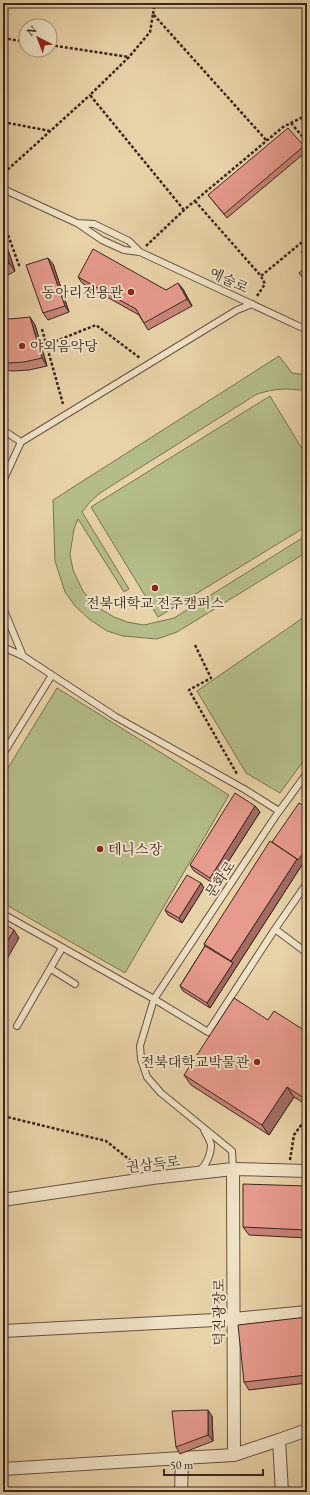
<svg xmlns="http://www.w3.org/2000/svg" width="310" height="1495" font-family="'EB Garamond','Noto Serif KR',serif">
  <rect width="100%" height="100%" fill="#e8d2a7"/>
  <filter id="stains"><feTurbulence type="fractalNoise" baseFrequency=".005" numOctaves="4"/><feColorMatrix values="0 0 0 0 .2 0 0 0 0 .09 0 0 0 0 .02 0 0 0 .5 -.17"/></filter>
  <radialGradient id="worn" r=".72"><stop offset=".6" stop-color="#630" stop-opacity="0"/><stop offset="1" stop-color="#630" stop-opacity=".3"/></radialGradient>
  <path fill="#b4bd89" stroke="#777254" d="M 279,356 L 292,373 L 307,375 L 307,391 C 287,388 277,388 257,394 L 100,493 L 90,502 L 82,512 L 129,589 L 124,592 L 78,519 L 74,529 L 70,554 L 73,570 L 83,591 L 94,605 L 114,617 L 127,622 L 144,625 L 174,618 L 307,535 L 307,552 L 177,632 L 157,639 L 123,636 L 107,631 L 89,619 L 75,606 L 65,592 L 55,561 L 53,500 Z
    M 270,396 L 307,457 L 307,526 L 158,617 L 91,507 Z
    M 307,615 L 307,756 L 280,793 L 246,773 L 197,691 Z
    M 57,688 L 229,795 L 125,973 L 3,903 L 3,776 Z"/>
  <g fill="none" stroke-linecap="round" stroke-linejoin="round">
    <defs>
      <path id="service" d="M 3,189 L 77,223 L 102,240 L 124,250 L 140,252 L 307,330
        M 77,223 L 94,224 L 129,241 L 140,252
        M 3,430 L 21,442
        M 3,481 L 21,442 L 237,310 L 252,304
        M 3,608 L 23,656 L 52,675 L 3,754
        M 3,647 L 23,656
        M 52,675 L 116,717 L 244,789 L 279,811
        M 3,914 L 154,999 L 208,1032 L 275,929 L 307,953
        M 275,929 L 307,883
        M 51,969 L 75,984
        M 17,1026 L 62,948
        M 233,1169 L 232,1151 L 161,1093 L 147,1077 L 141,1059 L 140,1046 L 154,999 L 275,817 L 307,773
        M 198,1171 C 206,1167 211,1154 211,1145 C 210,1140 206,1134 204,1130"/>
      <path id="minor" d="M 233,1169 L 234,1455 L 279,1440 L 282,1492
        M 3,1200 L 152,1178 L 233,1169 L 307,1171
        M 3,1331 L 234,1319 L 307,1312
        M 279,1440 L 307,1430
        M 3,1469 L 182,1458
        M 181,1492 L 182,1458 L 234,1455"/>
    </defs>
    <use href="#service" stroke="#665242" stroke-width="8"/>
    <use href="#minor" stroke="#665242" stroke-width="14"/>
    <path stroke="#3a2720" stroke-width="2.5" stroke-dasharray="3 2" stroke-linecap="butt" d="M 153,14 L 155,3
      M 3,38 L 26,42
      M 50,45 L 129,57
      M 3,122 L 50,131
      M 291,123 L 307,142
      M 4,173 L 90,95
      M 195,201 L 261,276 L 307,238
      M 184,210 L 90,95 L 129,57 L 150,32 L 153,14 L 267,141
      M 3,221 L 20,268
      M 146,246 L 184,210 L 283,127 L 307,115
      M 257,296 L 265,284 L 261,276
      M 42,329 L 63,404
      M 46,345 L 96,325 L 140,358
      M 3,417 L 8,421
      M 195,645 L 211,678 L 189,690 L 237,774
      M 3,1116 L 106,1141 L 130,1160 L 136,1169
      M 290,1160 L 294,1135 L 307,1117"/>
    <use href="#service" stroke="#f0e2c6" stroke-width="6"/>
    <use href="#minor" stroke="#f0e2c6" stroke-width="12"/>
  </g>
  <path fill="#c78579" stroke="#3a2720" d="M 304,146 L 307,151 L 227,218 L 208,195 Z
    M 3,235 L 15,271 L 3,278 Z
    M 53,264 L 69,312 L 48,320 L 43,313 Z
    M 78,277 L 166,290 L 183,289 L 192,306 L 148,330 L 139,315 L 82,283 Z
    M 3,318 L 35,325 L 47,366 L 29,370 L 13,371 L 3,370 Z
    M 255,806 L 260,812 L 214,884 L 194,871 L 190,865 Z
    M 307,808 L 307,857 L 210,1008 L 183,991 L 180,986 L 205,946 L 204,944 L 272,842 Z
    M 201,883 L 204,888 L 182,923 L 168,915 L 165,910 Z
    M 268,1020 L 307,1032 L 307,1105 L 294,1097 L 269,1135 L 191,1085 L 184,1075 Z
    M 307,1186 L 307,1238 L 249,1235 L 243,1227 Z
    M 307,1317 L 307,1383 L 249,1390 L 244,1382 Z
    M 212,1416 L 213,1441 L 180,1454 L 176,1447 Z"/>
  <path fill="#a26c63" stroke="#3a2720" d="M 3,235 L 15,271 L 9,263 L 3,244 Z
    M 48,258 L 53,264 L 69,312 L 65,306 Z
    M 178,283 L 183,289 L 192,306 L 187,299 Z
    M 30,317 L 35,325 L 47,366 L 42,358 Z
    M 255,806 L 260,812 L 214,884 L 210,878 Z
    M 307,848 L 307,857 L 210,1008 L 207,1003 L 233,963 L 231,961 L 297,859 Z
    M 201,883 L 204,888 L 182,923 L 179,918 Z
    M 14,930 L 19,938 L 3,966 L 3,948 Z
    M 287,1087 L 294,1097 L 269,1135 L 262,1125 Z
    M 208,1410 L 212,1416 L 213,1441 L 208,1435 Z"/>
  <path fill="#e79b8d" stroke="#3a2720" d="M 288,128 L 304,146 L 224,214 L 208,195 Z
    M 3,244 L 9,263 L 3,267 Z
    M 307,248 L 307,259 L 301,252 Z
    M 93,249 L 166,290 L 178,283 L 187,299 L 144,323 L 136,309 L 78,277 Z
    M 48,258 L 65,306 L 43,313 L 26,265 Z
    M 307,266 L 307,283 L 299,273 Z
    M 30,317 L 42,358 L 24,362 L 8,363 L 3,363 L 3,318 L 10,319 Z
    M 235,793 L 255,806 L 210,878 L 190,865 Z
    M 299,803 L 307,808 L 307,848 L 298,860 L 297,859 L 272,842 Z
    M 270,841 L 297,859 L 231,961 L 204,944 Z
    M 187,875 L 201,883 L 179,918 L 165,910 Z
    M 3,923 L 14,930 L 3,948 Z
    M 205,946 L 233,963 L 207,1003 L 180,986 Z
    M 234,998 L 268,1020 L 274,1011 L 307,1032 L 307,1100 L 287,1087 L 262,1125 L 184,1075 Z
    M 243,1184 L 307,1186 L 307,1231 L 306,1230 L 243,1227 Z
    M 307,1317 L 307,1375 L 244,1382 L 238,1325 Z
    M 208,1410 L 208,1435 L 176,1447 L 172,1411 Z"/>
  <g fill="#8f2418" stroke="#f0e2c6" stroke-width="1.5">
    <circle cx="131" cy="292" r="4"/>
    <circle cx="22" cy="346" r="4"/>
    <circle cx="155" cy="588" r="4"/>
    <circle cx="100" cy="849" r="4"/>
    <circle cx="257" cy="1062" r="4"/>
  </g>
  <g text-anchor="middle" stroke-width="4" stroke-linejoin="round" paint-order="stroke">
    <g font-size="14" fill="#3a2720" stroke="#f0e2c6">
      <text transform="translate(229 280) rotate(25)" y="5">예술로</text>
      <text transform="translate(220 879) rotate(-56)" y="5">문화로</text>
      <text transform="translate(153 1164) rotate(-7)" y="5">권삼득로</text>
      <text transform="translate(219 1312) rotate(-90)" y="5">덕진광장로</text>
    </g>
    <g font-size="14" fill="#3a2720" stroke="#f0e2c6" text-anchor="end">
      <text x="123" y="297">동아리전용관</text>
      <text x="30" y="351" text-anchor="start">야외음악당</text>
      <text x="155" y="608" text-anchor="middle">전북대학교 전주캠퍼스</text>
      <text x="108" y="854" text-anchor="start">테니스장</text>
      <text x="249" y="1067">전북대학교박물관</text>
    </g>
  </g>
  <rect width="310" height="1495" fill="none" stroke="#e8d2a7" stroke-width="16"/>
  <rect x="4" y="4" width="302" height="1487" fill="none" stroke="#3a2720" stroke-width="2"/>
  <rect x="8" y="8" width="294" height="1479" fill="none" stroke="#3a2720"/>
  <g transform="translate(38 38) rotate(318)"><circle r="19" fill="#f0e2c6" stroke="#a79784"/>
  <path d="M0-3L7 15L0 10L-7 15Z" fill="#8f2418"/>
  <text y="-6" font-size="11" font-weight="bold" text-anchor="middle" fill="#3a2720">N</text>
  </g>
  <path d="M164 1469v6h99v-6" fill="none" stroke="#3a2720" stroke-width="2"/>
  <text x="170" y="1469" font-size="12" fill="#3a2720" stroke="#f0e2c6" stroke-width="3" paint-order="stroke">50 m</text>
  <rect width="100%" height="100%" filter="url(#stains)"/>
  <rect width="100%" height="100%" fill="url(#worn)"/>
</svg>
